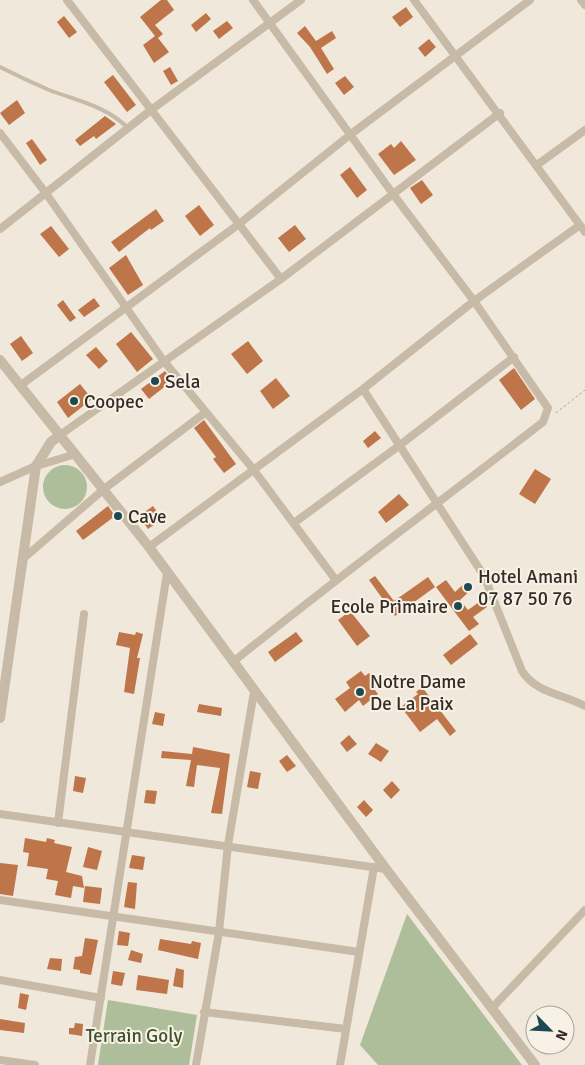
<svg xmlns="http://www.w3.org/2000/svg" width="585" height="1065" font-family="Signika,sans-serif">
  <rect width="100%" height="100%" fill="#f0e8da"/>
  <path fill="#aebe9b" d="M43 487a22 22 0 1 1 44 0a22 22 0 1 1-44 0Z
    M 407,914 L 522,1065 L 378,1065 L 360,1045 Z
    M 108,1000 L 197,1015 L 189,1065 L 98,1065 Z"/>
  <path fill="#be7549" d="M 161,0 L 167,0 L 174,10 L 155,25 L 163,34 L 158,38 L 169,52 L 154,63 L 143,45 L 155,36 L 140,17 Z
    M 406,7 L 413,17 L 400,27 L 392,17 Z
    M 206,13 L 211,19 L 196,32 L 191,25 Z
    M 64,16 L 77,32 L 69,38 L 57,22 Z
    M 227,21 L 233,28 L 219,39 L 213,31 Z
    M 305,26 L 316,41 L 332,31 L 336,38 L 321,48 L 334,69 L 327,74 L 310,47 L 297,33 Z
    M 429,39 L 436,47 L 425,57 L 418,48 Z
    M 170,67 L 178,81 L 171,85 L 163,71 Z
    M 113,75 L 136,105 L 127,112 L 104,82 Z
    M 345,76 L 354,87 L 344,95 L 335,83 Z
    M 17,100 L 25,113 L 9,125 L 0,113 Z
    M 105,116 L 116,124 L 96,139 L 94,136 L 80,146 L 75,140 Z
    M 32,139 L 47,160 L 40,165 L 26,143 Z
    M 401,141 L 416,160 L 394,175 L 378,154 L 391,144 L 394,148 Z
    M 350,167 L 367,190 L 357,198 L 340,175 Z
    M 422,180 L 433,195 L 421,204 L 410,188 Z
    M 199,205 L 214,225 L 200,236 L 185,216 Z
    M 156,209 L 164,221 L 151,230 L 150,228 L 119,252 L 111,242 Z
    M 295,225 L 306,239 L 289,252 L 278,238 Z
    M 51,226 L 69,249 L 59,257 L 40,234 Z
    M 126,255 L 143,285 L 128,295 L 109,268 Z
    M 94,298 L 100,306 L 84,317 L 78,310 Z
    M 63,300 L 76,318 L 70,322 L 57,305 Z
    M 131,332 L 153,359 L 137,372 L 116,344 Z
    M 21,336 L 33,353 L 22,361 L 10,344 Z
    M 248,341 L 263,361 L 247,374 L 231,354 Z
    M 96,347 L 108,361 L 99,369 L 86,355 Z
    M 514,368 L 535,399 L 521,410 L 499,380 Z
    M 165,371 L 172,381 L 149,399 L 141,389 Z
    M 276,378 L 290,396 L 273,409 L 260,391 Z
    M 80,384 L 92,399 L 68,418 L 57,402 Z
    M 204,420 L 236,464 L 224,473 L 213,459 L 216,457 L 194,428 Z
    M 375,431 L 381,438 L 368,448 L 363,441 Z
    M 535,469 L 551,479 L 535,504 L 519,494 Z
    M 399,494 L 409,505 L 386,523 L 378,512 Z
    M 108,506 L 115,516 L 83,540 L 76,531 Z
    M 153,506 L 162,519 L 148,529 L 139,516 Z
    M 375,576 L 394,601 L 428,577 L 435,587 L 395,616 L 369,580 Z
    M 446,580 L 455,592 L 467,581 L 473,588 L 460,600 L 468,610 L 482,600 L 487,607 L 473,617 L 479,624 L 469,631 L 436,587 Z
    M 350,611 L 370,636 L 357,646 L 338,620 Z
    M 119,632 L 135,635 L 136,632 L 143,634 L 137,658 L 140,658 L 134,694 L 124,692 L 130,648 L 116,645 Z
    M 296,632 L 303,641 L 275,662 L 268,652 Z
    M 470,634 L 478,644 L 451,665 L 443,655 Z
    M 361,671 L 365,676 L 369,673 L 378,685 L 374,689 L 378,694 L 363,706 L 359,700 L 345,712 L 335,699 L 350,688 L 346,682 Z
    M 422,687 L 456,731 L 450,736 L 437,719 L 420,732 L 401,707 L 418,694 L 416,692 Z
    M 199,704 L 222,708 L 221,716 L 197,712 Z
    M 155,712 L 165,714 L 163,726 L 152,724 Z
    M 349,735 L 357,744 L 347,752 L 340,743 Z
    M 376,743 L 389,751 L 381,762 L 368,754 Z
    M 193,747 L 230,754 L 222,814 L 211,813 L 220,768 L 197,765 L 194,787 L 186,786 L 191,760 L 161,758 L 162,751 L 192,754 Z
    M 287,755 L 296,766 L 287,772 L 279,761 Z
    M 250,771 L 261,773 L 258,789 L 247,787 Z
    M 75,776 L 86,778 L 83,793 L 73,791 Z
    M 392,781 L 400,790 L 391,799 L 383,790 Z
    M 146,790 L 157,791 L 155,804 L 144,803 Z
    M 364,800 L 373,810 L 366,817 L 357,807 Z
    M 25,838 L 46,842 L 47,838 L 55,840 L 54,843 L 72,847 L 66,872 L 82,876 L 84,888 L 73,886 L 71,898 L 55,895 L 58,881 L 46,879 L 48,869 L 27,866 L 29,853 L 23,852 Z
    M 88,847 L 102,851 L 97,870 L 83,867 Z
    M 132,855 L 145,857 L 143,870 L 129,868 Z
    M 0,863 L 18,865 L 13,896 L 0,894 Z
    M 128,882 L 137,883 L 135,909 L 124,907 Z
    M 85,886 L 102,888 L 100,904 L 83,902 Z
    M 119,931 L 130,933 L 128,946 L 117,945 Z
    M 85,938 L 98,940 L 91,975 L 80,973 L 80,970 L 73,969 L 75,957 L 82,956 Z
    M 160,939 L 191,944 L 192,941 L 201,943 L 198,959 L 158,950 Z
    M 131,950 L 143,954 L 141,963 L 128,960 Z
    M 50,958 L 62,959 L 61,971 L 47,969 Z
    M 176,968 L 184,970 L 183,988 L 173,986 Z
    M 113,971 L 125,973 L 122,986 L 111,984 Z
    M 138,975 L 169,980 L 167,994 L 136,990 Z
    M 20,993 L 29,995 L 26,1010 L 18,1008 Z
    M 0,1019 L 25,1023 L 24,1033 L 0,1030 Z
    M 75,1023 L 83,1024 L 82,1036 L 69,1034 L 69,1028 L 74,1028 Z"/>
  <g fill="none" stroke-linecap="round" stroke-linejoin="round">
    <path stroke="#b3a491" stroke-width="1" stroke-dasharray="2.5 2.5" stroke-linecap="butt" d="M 556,413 L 585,390"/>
    <path stroke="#c7baa7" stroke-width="4" d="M 0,67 C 16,75 33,83 49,90 C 78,101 106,106 128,128"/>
    <path stroke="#c7baa7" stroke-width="8" d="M 67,0 L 281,279
      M 414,0 L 585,232
      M 581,0 L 585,5
      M 0,133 L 45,192 L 163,360 L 253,469 L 335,579
      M 537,165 L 585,130
      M 0,229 L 151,110 L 301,0
      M 21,385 L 239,224 L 351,134 L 530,0
      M 363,389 L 484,576 L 522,671 C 536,693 563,694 585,706
      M 60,435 L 281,279 L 500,113
      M 0,482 L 36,466 L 76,454
      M 294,523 L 400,445 L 514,357
      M 149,547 L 363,389 L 474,301 L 580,225
      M 24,558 L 104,489 L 206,412
      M 233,662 C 335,579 440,502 543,422 L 548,408 L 474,301 L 393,194 L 253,0
      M 0,814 L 386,869
      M 58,823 L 84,614
      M 0,900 L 359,952
      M 0,980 L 101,998
      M 492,1008 L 585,910
      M 204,1012 L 346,1029
      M 0,1060 L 35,1065
      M 90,1065 L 167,573
      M 196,1065 L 219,932 L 228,845 L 254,692
      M 340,1065 L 374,867"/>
    <path stroke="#c7baa7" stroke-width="10" d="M 0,360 L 149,547 L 386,869 L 535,1065
      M 0,718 L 36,466 L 51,442 L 60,435"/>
  </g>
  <g fill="#1f4952" stroke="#f8f2e6" stroke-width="2">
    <circle cx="155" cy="381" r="5"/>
    <circle cx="74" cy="401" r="5"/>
    <circle cx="118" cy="516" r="5"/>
    <circle cx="468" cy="587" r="5"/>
    <circle cx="458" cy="606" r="5"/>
    <circle cx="360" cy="692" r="5"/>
  </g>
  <g text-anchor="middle" stroke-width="4" stroke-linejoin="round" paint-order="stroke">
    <g font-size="19" fill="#342d27" stroke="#f8f2e6" text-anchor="start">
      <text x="165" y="388">Sela</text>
      <text x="84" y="408">Coopec</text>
      <text x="128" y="523">Cave</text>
      <text x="478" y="583">Hotel Amani<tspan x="478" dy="22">07 87 50 76</tspan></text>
      <text x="448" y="613" text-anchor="end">Ecole Primaire</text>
      <text x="370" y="688">Notre Dame<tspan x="370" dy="22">De La Paix</tspan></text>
    </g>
    <g font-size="19" fill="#3f502c" stroke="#f8f2e6">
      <text x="134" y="1042">Terrain Goly</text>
    </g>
  </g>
  <g transform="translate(550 1030) rotate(114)"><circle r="24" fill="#f8f2e6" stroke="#aaa39a"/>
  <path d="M0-4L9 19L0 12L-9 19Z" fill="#1f4952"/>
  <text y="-8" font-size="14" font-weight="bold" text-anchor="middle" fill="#342d27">N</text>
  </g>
</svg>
